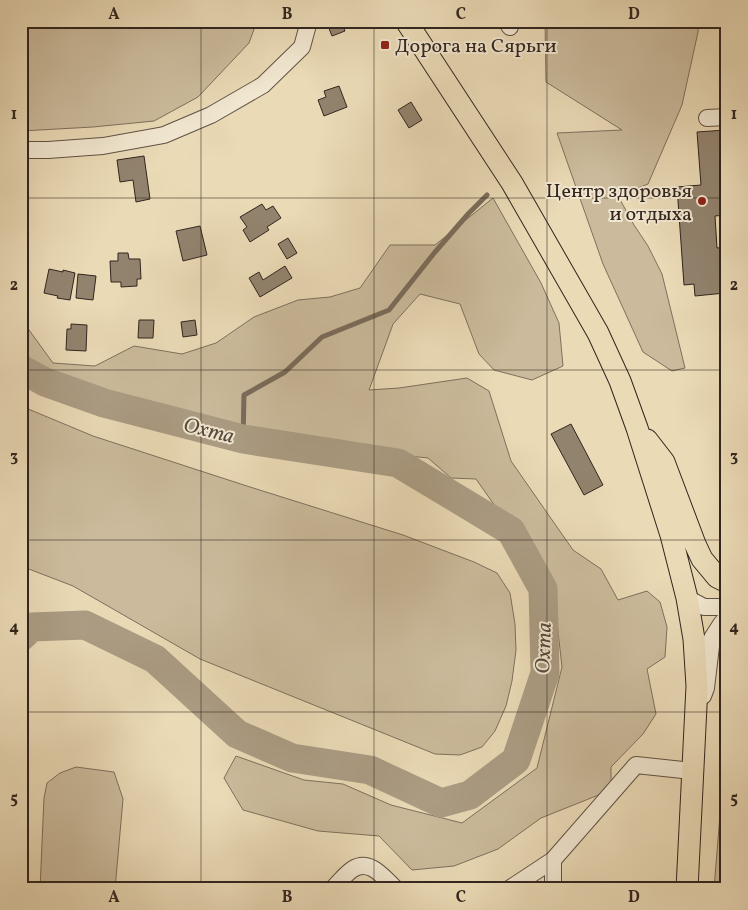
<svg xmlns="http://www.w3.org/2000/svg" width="748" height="910" font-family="Vollkorn,serif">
  <rect width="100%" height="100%" fill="#eadab6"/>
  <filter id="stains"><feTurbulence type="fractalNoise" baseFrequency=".004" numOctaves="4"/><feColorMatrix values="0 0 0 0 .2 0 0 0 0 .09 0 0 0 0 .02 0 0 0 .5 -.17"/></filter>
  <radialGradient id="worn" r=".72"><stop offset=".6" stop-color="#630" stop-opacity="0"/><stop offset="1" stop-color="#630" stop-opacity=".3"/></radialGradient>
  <path fill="#cbbb9c" stroke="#7e705e" d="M 21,21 L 257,21 L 249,43 L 198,97 L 154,121 L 93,127 L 21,131 Z
    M 545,21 L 699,21 L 698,32 L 682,105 L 648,184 L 618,196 L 634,225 L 648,246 L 662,274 L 685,368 L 672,371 L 643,352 L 603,264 L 557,133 L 622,130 L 546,82 Z
    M 493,198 L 541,283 L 559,323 L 563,366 L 532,380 L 494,370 L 479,354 L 460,304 L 420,294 L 393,324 L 369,390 L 399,388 L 467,378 L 489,391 L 511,461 L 573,550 L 601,569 L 618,600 L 647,591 L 660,602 L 667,627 L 665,657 L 647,669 L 656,714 L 643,734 L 611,767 L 611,790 L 541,818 L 498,849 L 454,866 L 412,870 L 379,836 L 318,831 L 243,810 L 224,778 L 236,756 L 304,780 L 343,784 L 391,805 L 462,823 L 537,768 L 562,667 L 553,587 L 524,534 L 495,506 L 476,479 L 451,478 L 428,458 L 389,454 L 258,438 L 118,403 L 21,361 L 21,319 L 53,363 L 95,366 L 134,346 L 182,354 L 216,343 L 254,317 L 298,300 L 330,297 L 360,288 L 390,245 L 435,245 Z
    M 21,406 L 93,436 L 250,487 L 403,535 L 474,562 L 497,573 L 510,593 L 515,624 L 516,650 L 512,681 L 506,706 L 495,731 L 482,747 L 460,755 L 435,754 L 200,659 L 73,586 L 21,566 Z
    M 727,728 L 727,889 L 714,889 Z
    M 76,767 L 114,772 L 123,799 L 115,889 L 40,889 L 44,798 L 47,783 L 60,773 Z"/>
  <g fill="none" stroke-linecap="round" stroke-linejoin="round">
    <path stroke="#7b6c5b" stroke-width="5" d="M 243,439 L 244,395 L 285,372 L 322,337 L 389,310 L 435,252 L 469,213 L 487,195"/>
    <path stroke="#ab9c83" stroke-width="29" d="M 21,369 L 45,382 L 104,403 L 243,439 L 398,463 L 511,531 L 543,589 L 545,673 L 516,760 L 470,795 L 441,803 L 370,770 L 292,758 L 237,734 L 155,659 L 85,625 L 32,627 L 21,637"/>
  </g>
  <path fill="#92836e" stroke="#32251f" d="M 326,21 L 341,21 L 345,31 L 332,36 Z
    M 339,86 L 347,107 L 324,116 L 318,100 L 326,97 L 324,91 Z
    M 411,102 L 422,120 L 409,128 L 398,110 Z
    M 726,130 L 727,145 L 727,215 L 715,216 L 717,248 L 727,247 L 727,261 L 723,261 L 725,293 L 695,296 L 694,284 L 684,285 L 677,187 L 701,185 L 697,132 Z
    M 144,156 L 150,199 L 136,202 L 133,180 L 120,182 L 117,160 Z
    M 262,204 L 266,210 L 273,206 L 281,218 L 267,227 L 269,230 L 250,242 L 243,230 L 247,227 L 240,217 Z
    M 200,226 L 207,255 L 183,261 L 176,231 Z
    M 288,238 L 297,253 L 287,259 L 278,244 Z
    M 118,253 L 128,253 L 129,259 L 140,259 L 141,279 L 137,279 L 137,286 L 121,287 L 121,282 L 111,282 L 110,261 L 118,261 Z
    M 285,266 L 292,278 L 260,297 L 249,278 L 259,272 L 263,280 Z
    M 49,269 L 63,272 L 63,270 L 75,273 L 70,300 L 57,298 L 58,296 L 44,293 Z
    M 78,274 L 96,276 L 93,300 L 76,298 Z
    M 139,320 L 154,320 L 153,338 L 138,338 Z
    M 195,320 L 197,335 L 183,337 L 181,322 Z
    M 71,324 L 87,325 L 86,351 L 66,350 L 67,329 L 71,329 Z
    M 571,424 L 603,485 L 584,495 L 551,434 Z"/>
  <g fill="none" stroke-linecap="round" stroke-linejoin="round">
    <defs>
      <path id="minor" d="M 506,21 L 510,27
        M 707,118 L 727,117
        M 21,150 L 48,150 L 103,146 L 164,135 L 211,115 L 263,85 L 302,47 L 309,21
        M 687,598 L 704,607 L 727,607
        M 703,696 L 706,688 L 712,638 L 721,624 L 727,617
        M 553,860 L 553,889
        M 332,889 C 339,883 345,874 353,869 C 370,858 384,878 396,889
        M 509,889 L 553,860 L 636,765 L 692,771"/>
      <path id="major" d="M 406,21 L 512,183 L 598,333 L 620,381 L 637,428 L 671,535 L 687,598 L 694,639 L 697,686 L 687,889
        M 647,440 L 664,462 L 695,544 L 702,559 L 717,577 L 727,582"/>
    </defs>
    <use href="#minor" stroke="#605245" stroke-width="18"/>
    <use href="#major" stroke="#32251f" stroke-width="23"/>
    <use href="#minor" stroke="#f1e7d0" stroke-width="16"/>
    <use href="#major" stroke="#eadab6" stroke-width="21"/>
  </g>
  <path fill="none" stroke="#32251f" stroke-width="1" stroke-opacity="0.55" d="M 201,21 L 201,889M 374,21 L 374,889M 547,21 L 547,889M 21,198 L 727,198M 21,370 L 727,370M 21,540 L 727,540M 21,712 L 727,712"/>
  <g fill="#8f2418" stroke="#f1e7d0" stroke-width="2">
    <rect x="380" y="40" width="10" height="10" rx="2.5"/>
    <circle cx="702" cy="201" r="5"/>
  </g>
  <g text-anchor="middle" stroke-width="4" stroke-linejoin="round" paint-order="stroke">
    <g font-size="20" fill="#32251f" stroke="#f1e7d0" text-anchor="start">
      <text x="395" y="52">Дорога на Сярьги</text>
      <text x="692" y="197" text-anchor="end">Центр здоровья<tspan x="692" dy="23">и отдыха</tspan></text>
    </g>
    <g font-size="21" font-style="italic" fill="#56493d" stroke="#f1e7d0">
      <text transform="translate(209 430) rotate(14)" y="7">Охта</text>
      <text transform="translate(543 648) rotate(-88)" y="7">Охта</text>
    </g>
  </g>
  <rect width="748" height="910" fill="none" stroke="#eadab6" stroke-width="55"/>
  <rect x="28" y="28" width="692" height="854" fill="none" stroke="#32251f" stroke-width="2"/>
  <g font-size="16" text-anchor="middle" font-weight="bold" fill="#32251f">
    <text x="114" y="19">A</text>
    <text x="287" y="19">B</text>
    <text x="461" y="19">C</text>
    <text x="634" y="19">D</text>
    <text x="14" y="119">1</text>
    <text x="734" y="119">1</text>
    <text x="14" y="290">2</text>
    <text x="734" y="290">2</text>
    <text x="14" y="461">3</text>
    <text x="734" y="461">3</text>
    <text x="14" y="632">4</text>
    <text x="734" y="632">4</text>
    <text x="14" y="803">5</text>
    <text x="734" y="803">5</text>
    <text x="114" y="902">A</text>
    <text x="287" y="902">B</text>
    <text x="461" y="902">C</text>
    <text x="634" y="902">D</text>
  </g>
  <rect width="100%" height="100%" filter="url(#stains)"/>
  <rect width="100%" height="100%" fill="url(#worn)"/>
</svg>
